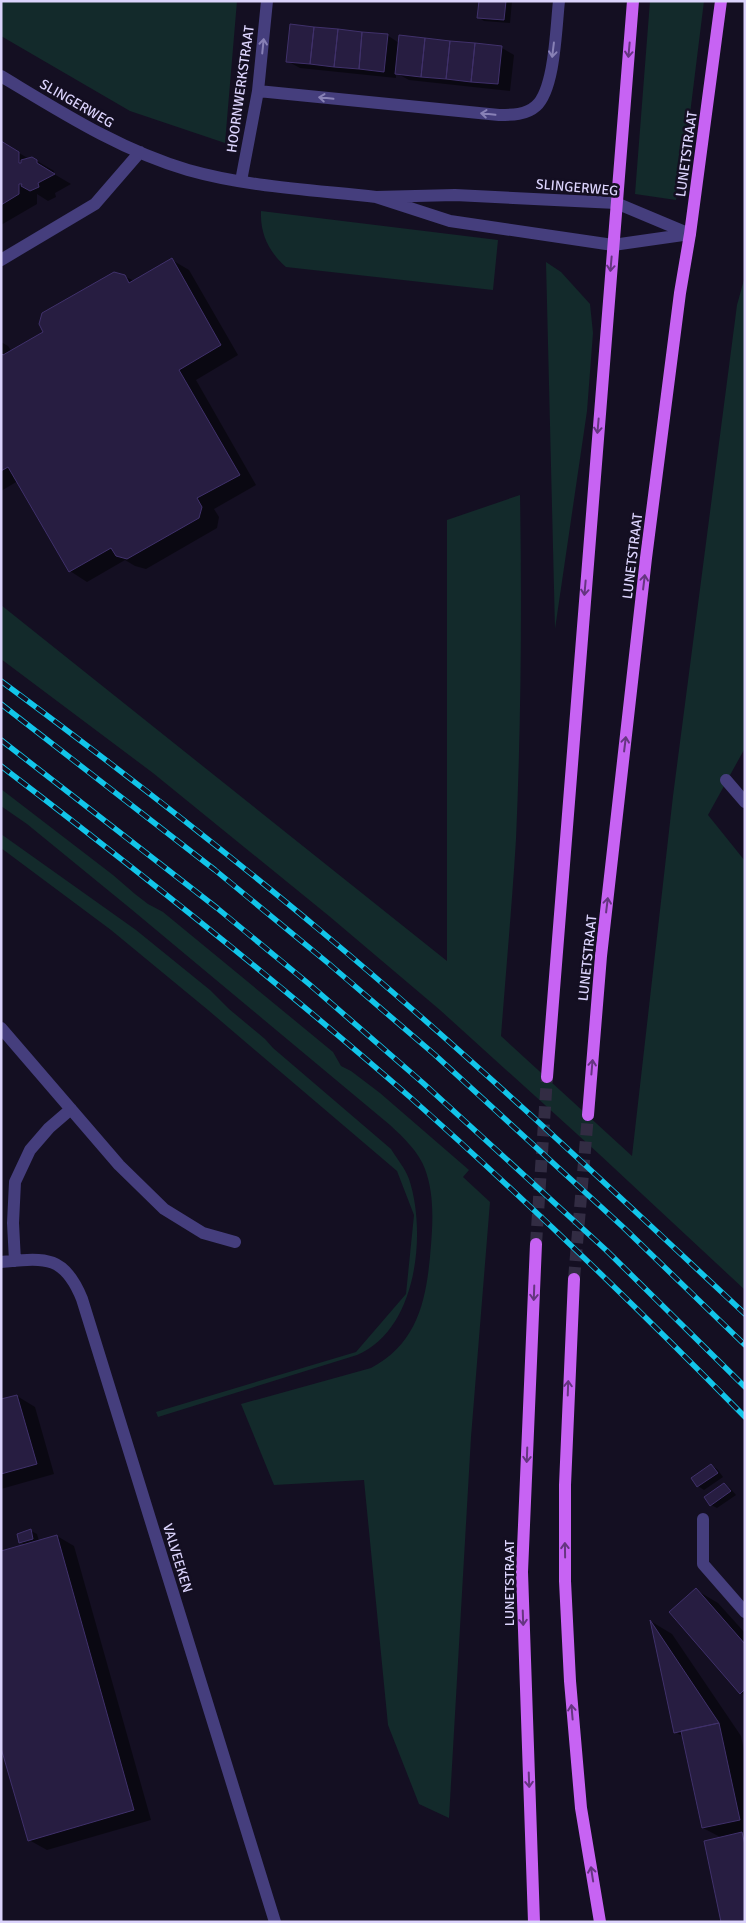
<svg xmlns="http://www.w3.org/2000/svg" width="746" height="1923" font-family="Signika,sans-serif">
  <rect width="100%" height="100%" fill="#140f22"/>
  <path fill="#132a2b" d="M 1,1 L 237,1 L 225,143 L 130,111 L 1,36 Z
    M 650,1 L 704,1 L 689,122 L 676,200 L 635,194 Z
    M 261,211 L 498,240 L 493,290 L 286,267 C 269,252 260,234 261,211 Z
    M 546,262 L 561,272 L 590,304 L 593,333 L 587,411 L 555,629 Z
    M 745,276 L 745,748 L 708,815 L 745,861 L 745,1290 L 599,1154 L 440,1010 L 329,916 L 153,773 L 1,659 L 1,605 L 447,961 L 447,520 L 520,495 C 522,610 521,724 516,839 C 512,905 506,970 501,1036 L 632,1156 L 673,796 L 737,305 Z
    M 1,789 L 113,875 L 135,894 L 148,904 L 163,912 L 333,1052 L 341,1066 L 351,1071 L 380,1093 L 469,1170 L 463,1177 L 490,1202 L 471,1437 L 449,1818 L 419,1804 L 388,1725 L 364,1480 L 274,1485 L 241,1404 L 371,1368 C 420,1342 427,1296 431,1245 C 433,1220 434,1193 425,1169 C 419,1152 403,1137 390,1125 L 131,909 L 27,824 L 1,806 Z
    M 1,834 L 136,930 L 210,990 L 229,1009 L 265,1039 L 273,1048 L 391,1149 C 397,1159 405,1168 409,1179 C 427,1233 417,1330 357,1355 L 158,1417 L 156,1412 L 356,1352 L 406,1294 L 414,1215 L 397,1171 L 208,1010 L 111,930 L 1,848 Z"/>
  <path fill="#0007" d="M 478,1 L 512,1 L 510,23 L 484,21 L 478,17 L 480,1 Z
    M 387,35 L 399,43 L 400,37 L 502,48 L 514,55 L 510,91 L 409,80 L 396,73 L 396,78 L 300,68 L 287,61 Z
    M 1,142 L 29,159 L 32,158 L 54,171 L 54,174 L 71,184 L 55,193 L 56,197 L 48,201 L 37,194 L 37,204 L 1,225 Z
    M 172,260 L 189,270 L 238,355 L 196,380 L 256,485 L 214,509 L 219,517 L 217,528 L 146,569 L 135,566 L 125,560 L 87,582 L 70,571 L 18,481 L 1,491 L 1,342 L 8,346 L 12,352 L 45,333 L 124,276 L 134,281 Z
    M 17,1396 L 35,1407 L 54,1474 L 1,1489 L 1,1401 Z
    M 711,1466 L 717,1469 L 723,1477 L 704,1490 L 698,1486 Z
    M 724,1484 L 730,1488 L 736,1495 L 717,1508 L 711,1505 Z
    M 31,1531 L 37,1534 L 39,1541 L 57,1536 L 74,1546 L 151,1820 L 47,1850 L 29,1840 L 25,1545 L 20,1542 Z
    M 696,1590 L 718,1603 L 745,1633 L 745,1695 L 740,1693 Z
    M 652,1622 L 672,1634 L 741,1736 L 745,1756 L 745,1922 L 722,1838 L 703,1828 L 684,1737 L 675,1732 Z"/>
  <path fill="#271d41" stroke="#40316b" d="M 479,1 L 506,1 L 504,20 L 477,18 Z
    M 290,24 L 314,27 L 310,64 L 286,62 Z
    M 314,27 L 338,29 L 334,67 L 310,64 Z
    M 338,29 L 362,32 L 359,69 L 334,67 Z
    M 362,32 L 388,34 L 384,72 L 359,69 Z
    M 399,35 L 425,38 L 421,77 L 395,74 Z
    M 425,38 L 450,41 L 446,79 L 421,77 Z
    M 450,41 L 475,43 L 471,82 L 446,79 Z
    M 475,43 L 502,46 L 498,84 L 471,82 Z
    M 1,141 L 19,152 L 19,163 L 21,163 L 21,160 L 32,157 L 37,160 L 37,163 L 55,174 L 38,183 L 39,187 L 30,191 L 21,186 L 22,184 L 19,184 L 19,194 L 1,205 Z
    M 172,258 L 221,345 L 179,370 L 240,475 L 197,498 L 202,507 L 199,518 L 127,559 L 116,556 L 111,548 L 69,572 L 8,467 L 1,471 L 1,353 L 3,355 L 43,332 L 39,324 L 42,313 L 114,272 L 125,275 L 129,283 Z
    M 17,1395 L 37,1464 L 1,1474 L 1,1399 Z
    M 711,1464 L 718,1473 L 697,1487 L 691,1478 Z
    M 724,1483 L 731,1491 L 710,1506 L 704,1497 Z
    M 31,1529 L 33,1539 L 19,1543 L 17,1534 Z
    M 57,1535 L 134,1810 L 28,1841 L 1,1748 L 1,1551 Z
    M 696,1588 L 745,1644 L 745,1689 L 740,1694 L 669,1612 Z
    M 650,1620 L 719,1723 L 674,1733 Z
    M 719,1723 L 740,1820 L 702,1828 L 681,1731 Z
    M 742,1832 L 745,1845 L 745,1922 L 721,1922 L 704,1841 Z"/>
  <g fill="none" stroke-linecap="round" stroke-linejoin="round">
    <path stroke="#322c43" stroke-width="12" stroke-dasharray="12 6" stroke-linecap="butt" d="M 536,1244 L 547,1077
      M 574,1279 L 588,1115"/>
    <path stroke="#453e7d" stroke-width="12" d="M 1,76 C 61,112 120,150 188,170 C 248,187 314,190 376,197
      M 258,91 L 499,115 C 512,115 526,115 536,106 C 555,89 556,27 559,1
      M 241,181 L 258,91 L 267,1
      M 455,195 L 616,203 L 690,234 L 613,245 L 450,221 L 376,197 Z
      M 1,260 L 95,204 L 140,152
      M 726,780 L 745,802
      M 1,1028 L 119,1165 L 164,1209 L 203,1233 L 235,1242
      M 15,1261 L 13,1223 L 15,1182 L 30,1150 L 49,1128 L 71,1109
      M 1,1262 C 44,1258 64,1254 82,1299 L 275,1922
      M 703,1519 L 703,1564 L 745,1612"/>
    <path stroke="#c763f3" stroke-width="12" d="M 547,1077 L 633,1
      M 588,1115 L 601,956 L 646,558 L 680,293 L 690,234 L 721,1
      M 574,1279 L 565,1485 L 565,1581 L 570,1681 L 581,1808 L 600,1922
      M 534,1922 L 522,1572 L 536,1244"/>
    <defs>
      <path id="rail" d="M 1,681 C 110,762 218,845 322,932 C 468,1054 606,1184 745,1314
        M 1,704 L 215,870 L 328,963 L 434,1054 L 623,1227 L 745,1345
        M 1,740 L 217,908 L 309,984 L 423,1083 L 606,1250 L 745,1387
        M 1,766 C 141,873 278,982 411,1098 C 526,1200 637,1307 745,1417"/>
    </defs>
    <use href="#rail" stroke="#12c5e9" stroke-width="5.5"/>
    <use href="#rail" stroke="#140f22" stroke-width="4" stroke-dasharray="11" stroke-linecap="butt"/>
  </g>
  <defs><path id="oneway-shaft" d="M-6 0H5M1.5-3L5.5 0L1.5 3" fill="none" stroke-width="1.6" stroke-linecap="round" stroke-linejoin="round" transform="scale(1.25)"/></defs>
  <g stroke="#8881b6">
    <use href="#oneway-shaft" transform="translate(263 46) rotate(-84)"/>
    <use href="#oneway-shaft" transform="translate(553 50) rotate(97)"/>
    <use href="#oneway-shaft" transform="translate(326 98) rotate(-174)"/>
    <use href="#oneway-shaft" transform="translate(488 114) rotate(-174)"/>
  </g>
  <g stroke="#653580">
    <use href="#oneway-shaft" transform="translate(629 50) rotate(95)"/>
    <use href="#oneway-shaft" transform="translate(611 264) rotate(95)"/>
    <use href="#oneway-shaft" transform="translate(598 426) rotate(95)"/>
    <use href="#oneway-shaft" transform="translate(644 582) rotate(-83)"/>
    <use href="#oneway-shaft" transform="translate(585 588) rotate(95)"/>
    <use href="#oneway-shaft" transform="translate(625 744) rotate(-83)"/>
    <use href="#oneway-shaft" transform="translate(607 905) rotate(-83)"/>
    <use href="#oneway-shaft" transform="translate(592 1067) rotate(-85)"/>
    <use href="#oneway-shaft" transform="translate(534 1293) rotate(92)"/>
    <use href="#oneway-shaft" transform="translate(568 1388) rotate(-88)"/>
    <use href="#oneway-shaft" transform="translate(527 1455) rotate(92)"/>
    <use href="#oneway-shaft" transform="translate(565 1550) rotate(-91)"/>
    <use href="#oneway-shaft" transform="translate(523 1618) rotate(88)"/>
    <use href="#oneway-shaft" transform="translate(572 1712) rotate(-95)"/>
    <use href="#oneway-shaft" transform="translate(529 1780) rotate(88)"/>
    <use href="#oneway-shaft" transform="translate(592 1874) rotate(-99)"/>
  </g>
  <g text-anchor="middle" stroke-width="5" stroke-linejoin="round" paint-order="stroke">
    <g font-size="14" fill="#dbd3fc" stroke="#140f22">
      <text transform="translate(240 89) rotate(-82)" y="5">HOORNWERKSTRAAT</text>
      <text transform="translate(77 103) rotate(30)" y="5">SLINGERWEG</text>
      <text transform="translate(686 154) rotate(-82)" y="5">LUNETSTRAAT</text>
      <text transform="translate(577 187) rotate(5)" y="5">SLINGERWEG</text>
      <text transform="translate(632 556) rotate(-83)" y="5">LUNETSTRAAT</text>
      <text transform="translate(587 958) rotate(-84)" y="5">LUNETSTRAAT</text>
      <text transform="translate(178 1558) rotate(73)" y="5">VALVEEKEN</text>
      <text transform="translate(509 1583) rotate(-90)" y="5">LUNETSTRAAT</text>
    </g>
  </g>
  <rect width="746" height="1923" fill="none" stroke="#dbd3fc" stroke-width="5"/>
</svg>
